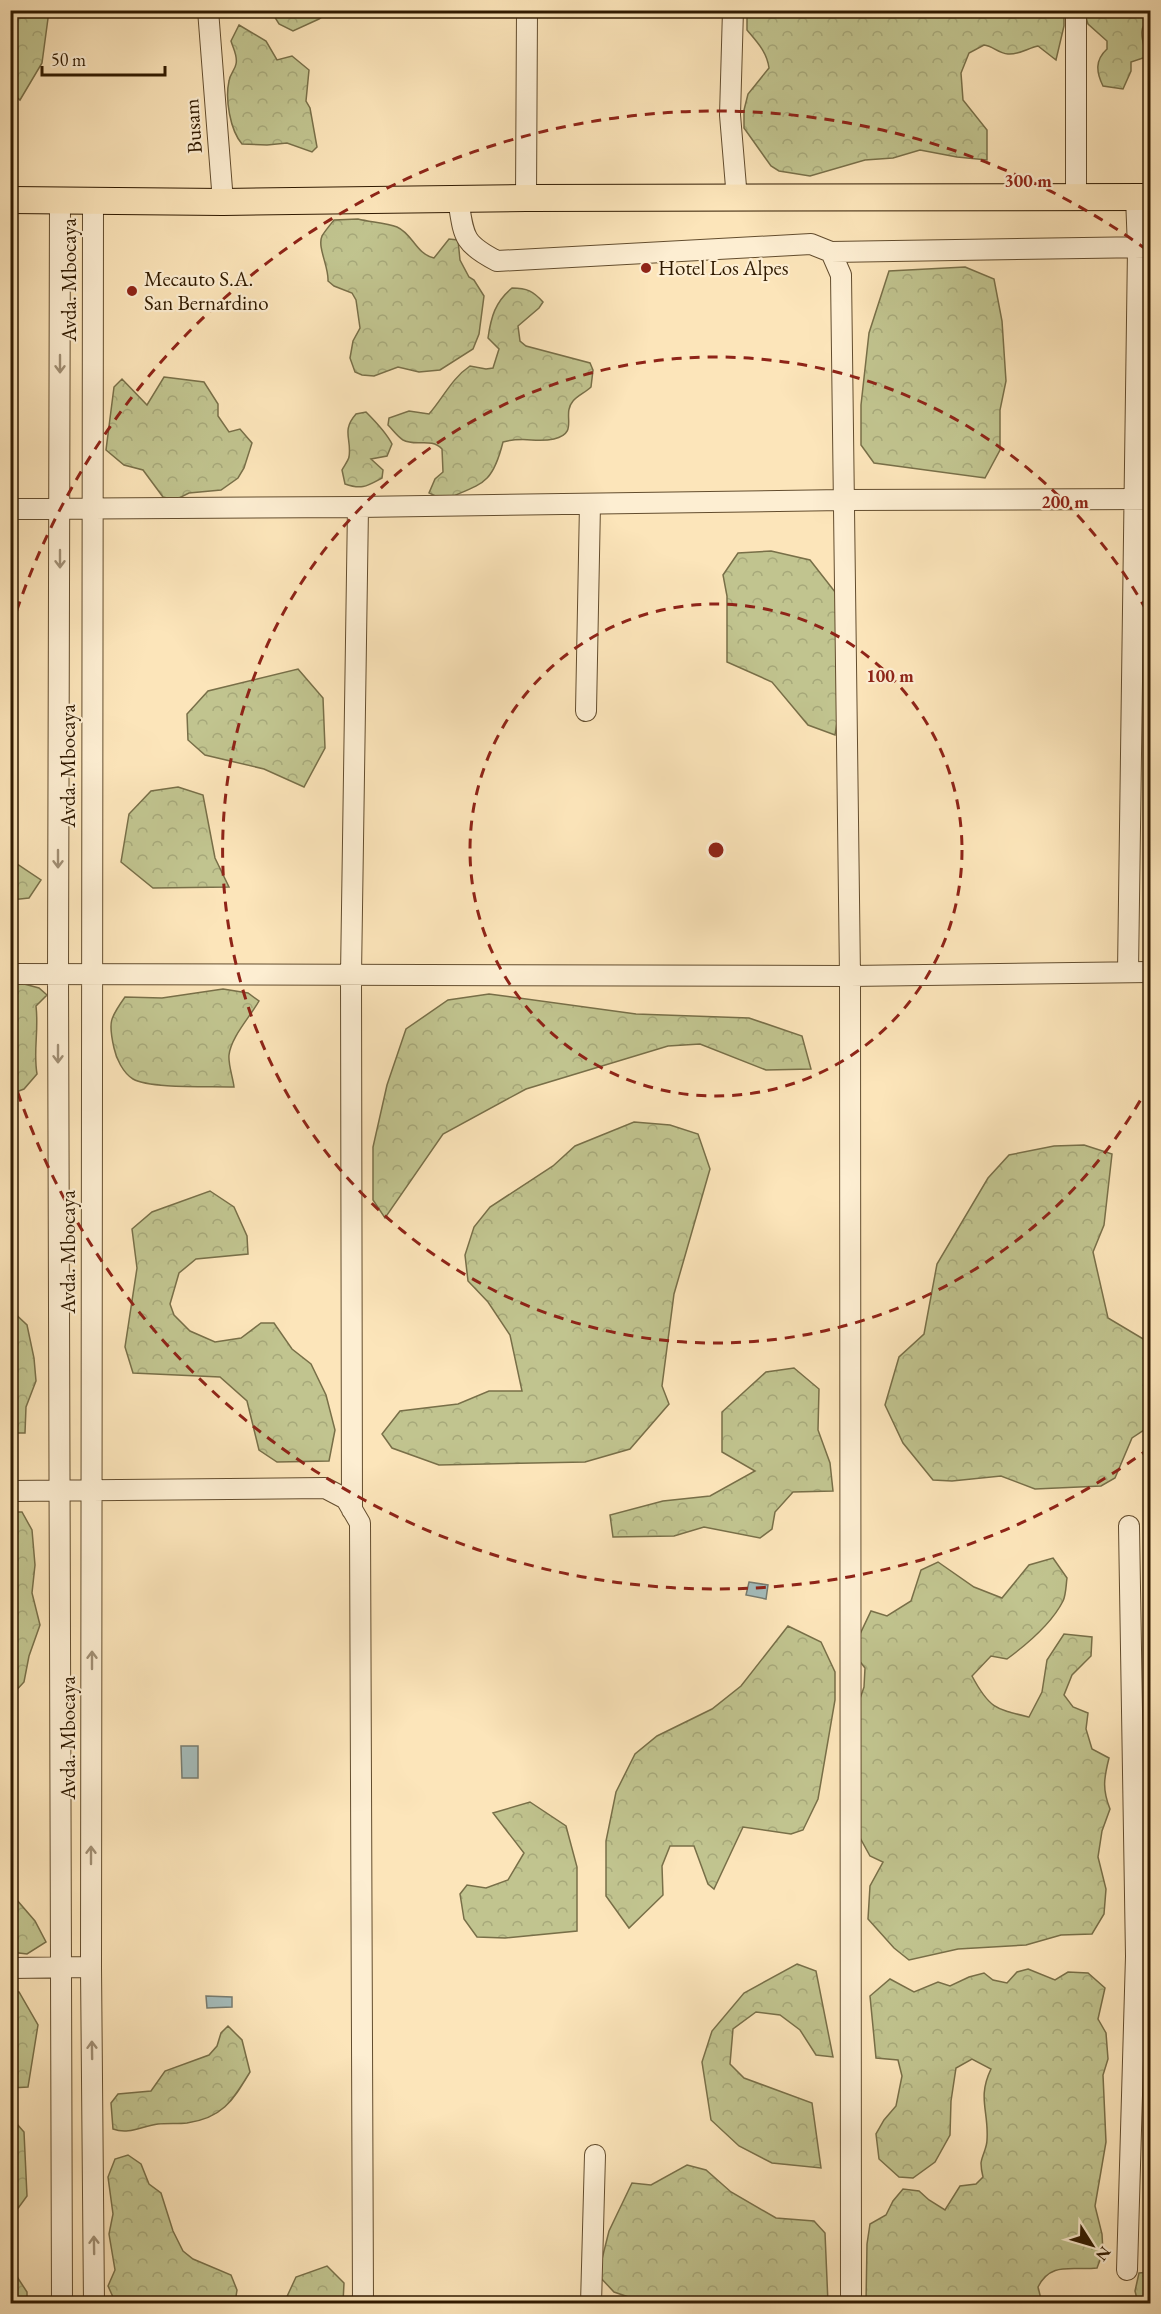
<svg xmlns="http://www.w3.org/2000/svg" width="1161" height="2314" font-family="'EB Garamond',serif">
  <defs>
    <pattern id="forest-crowns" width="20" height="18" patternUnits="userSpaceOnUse" patternTransform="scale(1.5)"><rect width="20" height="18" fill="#c1c48f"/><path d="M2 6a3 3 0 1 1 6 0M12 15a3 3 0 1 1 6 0" fill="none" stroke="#a6a87a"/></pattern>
  </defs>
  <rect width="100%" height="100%" fill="#fce5ba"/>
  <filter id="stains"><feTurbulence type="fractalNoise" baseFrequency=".00333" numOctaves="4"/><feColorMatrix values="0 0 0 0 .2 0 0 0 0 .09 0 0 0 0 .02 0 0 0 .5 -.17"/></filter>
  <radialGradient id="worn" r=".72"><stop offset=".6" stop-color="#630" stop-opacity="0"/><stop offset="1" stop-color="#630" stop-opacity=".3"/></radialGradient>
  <path fill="url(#forest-crowns)" stroke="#786f48" stroke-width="1.5" d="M 11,10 L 49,11 L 42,63 L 20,100 L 12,93 L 11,108 Z
    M 271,11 L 271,10 L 330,11 L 319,19 L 293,31 L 279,24 Z
    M 749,11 L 1064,11 L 1064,26 L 1056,60 L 1038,46 C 1028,48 1019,55 1008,54 C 998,53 993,46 984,45 L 969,53 L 961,73 L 963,100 L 987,130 L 987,160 L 957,157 L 920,150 L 893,158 L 865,160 L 810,176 L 779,171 L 771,166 L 744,128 L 744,110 L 748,94 L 769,68 C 767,52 757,42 747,30 L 747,16 Z
    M 1084,11 L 1150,11 L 1150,19 C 1135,29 1145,43 1146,57 L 1131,62 L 1131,71 L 1123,89 L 1103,86 C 1096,72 1095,60 1107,49 L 1107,41 L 1088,24 Z
    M 239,25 L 266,41 L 277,60 L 292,56 L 309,70 L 306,101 L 310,108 L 317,147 L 312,152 L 287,143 L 267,145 L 242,144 C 230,130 225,99 229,81 C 230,74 235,70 236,64 C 238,56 233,48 231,41 Z
    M 358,219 C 370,222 386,223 397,227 C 413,234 416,254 434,258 L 449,239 L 458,240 L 460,260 L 469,277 L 474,280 L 484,296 L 479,334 L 473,349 L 440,370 L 419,372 L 398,367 L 374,376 L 362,375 L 355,372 L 350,358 L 353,341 L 360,328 L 356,300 L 352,293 L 334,286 L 328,281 C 329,267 317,247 322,236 C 325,231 330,225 334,220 Z
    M 965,267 L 994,279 L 1002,321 L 1006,381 L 1000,410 L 1000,450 L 985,478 L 874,463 L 861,445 L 861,405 L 869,333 L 889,271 Z
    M 512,288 C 527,288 533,291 543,302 L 539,308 L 518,326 L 520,341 L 526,346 L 590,363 L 593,370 L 591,387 C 586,392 577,396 573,401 C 561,415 580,433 554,439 C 535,443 524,436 503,442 C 492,486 482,483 444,500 L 429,493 L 435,479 L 443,472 L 442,449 C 431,437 416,447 403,440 C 398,437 393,430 388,425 L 389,418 L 409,411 L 429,414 C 443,398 452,378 470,366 L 486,369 L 493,368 L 499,349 L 488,338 C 491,317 495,302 512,288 Z
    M 164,377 L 204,382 L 218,404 L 218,416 L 229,432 L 240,429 L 252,443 L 244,468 L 238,478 L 221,490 L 189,493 L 175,500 L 163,497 L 143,470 L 124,465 L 106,450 L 114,387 L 122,379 L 147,405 Z
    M 366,412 C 375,421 386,432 392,444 L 387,456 L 371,459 L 383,470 L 382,478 C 367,486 362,490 345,484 L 342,470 C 344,466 348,461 349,457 C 352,439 341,431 356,414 Z
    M 771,551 L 810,560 L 839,597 L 848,651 L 835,735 L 808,725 L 772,682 L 727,662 L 727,596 L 723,575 L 738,553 Z
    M 298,669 L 323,698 L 325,748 L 304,787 L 264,769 L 205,755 L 188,740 L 187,714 L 208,691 Z
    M 178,787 L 203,795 L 215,858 L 229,887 L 153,888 L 121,862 L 129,814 L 151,791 Z
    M 11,862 L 17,864 L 41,880 L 29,898 L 11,900 Z
    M 13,981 L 39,988 L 47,995 L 36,1006 C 39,1031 33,1051 37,1074 L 24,1089 L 11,1094 L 10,1031 L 12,1031 L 11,982 Z
    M 223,989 L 248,993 L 259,1001 C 250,1017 231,1037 229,1055 C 228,1064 233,1078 234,1087 C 211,1086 150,1089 133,1079 C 123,1073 116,1058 114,1048 C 108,1022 110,1018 125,997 L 162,998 Z
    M 489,994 L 636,1014 L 749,1018 L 802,1036 L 811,1069 L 766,1070 L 700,1044 L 668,1046 L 526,1089 L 443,1134 L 385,1218 L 373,1200 L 373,1147 L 387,1085 L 406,1029 L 448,1000 Z
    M 634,1122 L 670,1125 L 698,1134 L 710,1169 L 674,1294 L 662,1386 L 669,1404 L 630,1449 L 585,1462 L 439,1465 L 392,1448 L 382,1434 L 400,1411 L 458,1404 L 489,1391 L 522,1391 L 510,1335 L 488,1302 L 468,1281 L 465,1255 L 474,1227 L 490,1207 L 553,1166 L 575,1146 Z
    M 1084,1145 L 1112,1154 L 1104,1225 L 1093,1252 L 1108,1318 L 1150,1343 L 1150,1426 L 1132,1438 L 1115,1478 L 1101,1486 L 1035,1489 L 1001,1476 L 952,1481 L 933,1480 L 903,1443 L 885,1405 L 899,1357 L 924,1334 L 937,1264 L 988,1178 L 1009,1155 L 1054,1146 Z
    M 210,1191 L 234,1207 L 247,1236 L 248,1254 L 196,1259 L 179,1273 L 170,1304 L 174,1315 L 190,1331 L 215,1342 L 241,1338 L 261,1323 L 274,1323 L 292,1349 L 311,1364 L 326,1395 L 335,1430 L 329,1461 L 277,1462 L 259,1450 L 247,1401 L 220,1377 L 133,1373 L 125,1347 L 137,1268 L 132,1229 L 152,1212 Z
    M 10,1309 L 27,1325 L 34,1358 L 36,1381 L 26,1407 L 25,1433 L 11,1433 Z
    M 794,1368 L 819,1389 L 818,1430 L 830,1463 L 833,1491 L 793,1492 L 775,1512 L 772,1529 L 760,1538 L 704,1527 L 674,1536 L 613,1537 L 610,1515 L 663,1501 L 710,1496 L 755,1471 L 722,1452 L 722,1412 L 766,1372 Z
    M 11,1512 L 22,1512 L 32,1530 L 35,1565 L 32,1593 L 40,1625 L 29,1656 L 24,1682 L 11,1696 Z
    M 1053,1558 L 1067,1578 C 1066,1585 1066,1595 1063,1601 C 1052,1623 1026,1645 1007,1659 L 991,1656 L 972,1676 C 989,1708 995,1709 1029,1717 L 1042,1692 L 1047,1660 L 1064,1634 L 1092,1637 L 1091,1656 L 1072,1675 L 1064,1695 L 1073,1707 L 1088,1713 L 1086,1729 L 1092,1749 L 1109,1758 C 1104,1778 1102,1789 1110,1809 L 1102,1831 L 1098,1857 L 1106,1889 L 1104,1914 L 1092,1934 L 1061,1935 L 1026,1945 L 958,1949 L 909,1960 L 894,1948 L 868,1919 L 870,1886 L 883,1862 L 870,1856 L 858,1834 L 855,1713 L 864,1687 L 865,1668 L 852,1651 L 871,1611 L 887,1616 L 911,1601 L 921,1570 L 938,1562 L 974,1587 L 1002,1598 L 1029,1565 Z
    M 788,1626 L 821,1642 L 835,1672 L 835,1700 L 818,1799 L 803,1830 L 791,1834 L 743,1827 L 714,1889 L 708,1884 L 694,1846 L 670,1846 L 662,1866 L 663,1895 L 629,1928 L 606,1896 L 606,1841 L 616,1792 L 635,1754 L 657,1736 L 712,1709 L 741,1686 Z
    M 530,1802 L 566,1826 L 577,1867 L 577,1931 L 505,1938 L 477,1937 L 464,1919 L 460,1894 L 467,1885 L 486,1888 L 508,1880 L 524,1853 L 493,1813 Z
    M 10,1892 L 35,1921 L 46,1942 L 27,1954 L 11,1952 Z
    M 797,1964 L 816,1971 L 833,2057 L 816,2055 L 800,2030 L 780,2015 L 756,2012 L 733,2029 L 730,2064 L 744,2078 L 812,2103 L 821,2168 L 772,2163 L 739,2146 L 711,2120 L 702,2062 L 712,2031 L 744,1993 Z
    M 1028,1969 L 1055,1980 L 1068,1972 L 1088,1973 L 1105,1988 L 1098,2019 L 1106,2033 L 1108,2059 L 1103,2075 L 1106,2142 L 1095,2206 L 1102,2234 L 1103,2252 L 1097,2268 C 1072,2271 1051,2261 1038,2287 L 1042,2303 L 866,2303 L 867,2244 L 870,2224 L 886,2215 L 893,2201 L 903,2189 L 919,2191 L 929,2200 L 945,2210 L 960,2186 L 976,2184 L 983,2177 C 982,2173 981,2167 981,2163 C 982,2155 987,2148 987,2140 C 989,2111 977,2098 991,2069 L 972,2059 L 956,2068 L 951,2101 L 950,2135 L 935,2162 L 913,2178 L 899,2177 L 879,2159 L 876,2134 L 884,2120 L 896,2106 L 902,2076 L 898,2060 L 876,2058 L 870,1996 L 890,1979 L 914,1992 L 938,1982 L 950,1986 L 969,1977 L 984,1973 L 993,1980 L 1007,1983 L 1017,1972 Z
    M 11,1991 L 19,1992 L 38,2025 L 28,2087 L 11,2088 Z
    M 1150,2014 L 1150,2052 L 1139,2036 L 1141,2018 Z
    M 228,2026 L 242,2040 L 250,2072 C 233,2100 223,2118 187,2123 C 178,2124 168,2123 158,2124 C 142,2126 129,2135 113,2129 L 111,2103 L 118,2094 L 151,2091 L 165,2071 L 209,2055 L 217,2046 L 221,2033 Z
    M 10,2116 L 24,2132 L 27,2196 L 11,2218 Z
    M 128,2155 L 141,2164 L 149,2184 L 161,2193 L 173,2231 L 183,2251 L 193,2259 L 231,2275 L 237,2290 L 235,2303 L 112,2303 L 113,2297 L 108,2286 L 115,2270 L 109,2234 L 113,2214 L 108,2177 L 115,2159 Z
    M 687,2165 L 706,2170 L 731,2192 L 776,2218 L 814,2221 L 825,2233 L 828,2303 L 646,2303 L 614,2292 L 598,2275 L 609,2231 L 632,2183 L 651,2185 Z
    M 10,2266 L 27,2292 L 27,2303 L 11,2303 Z
    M 327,2266 L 344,2283 L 343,2303 L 284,2303 L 296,2277 Z
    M 1150,2272 L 1150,2303 L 1138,2303 L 1135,2291 L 1139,2273 Z"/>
  <path fill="#a4bcbb" stroke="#767b70" stroke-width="1.5" d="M 749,1582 L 768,1585 L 766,1599 L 746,1595 Z
    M 181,1746 L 198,1746 L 198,1778 L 182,1778 Z
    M 206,1996 L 232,1997 L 232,2007 L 207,2008 Z"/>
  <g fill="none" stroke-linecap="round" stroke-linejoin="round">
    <defs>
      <path id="minor" d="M 208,10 L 223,202
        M 733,10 L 730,115 L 737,199
        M 1076,10 L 1076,196
        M 526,198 L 527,10
        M 458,199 C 464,236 462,243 497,261 L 811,244 L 831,252 L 841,275 L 850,976 L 851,2304
        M 60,201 L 58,974 L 62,2304
        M 93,201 L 91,1967 L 94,2304
        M 831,252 L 1150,247
        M 10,509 L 358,507 L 843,500 L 1150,499
        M 586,711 L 590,504
        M 1128,972 L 1138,248 L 1136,197
        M 10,974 L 850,976 L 1150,972
        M 10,1491 L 325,1488 L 346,1499 L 360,1523 L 363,2304
        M 352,1510 L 351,975 L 358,507
        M 10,1968 L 91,1967
        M 1127,2270 L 1136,1956 L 1129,1526
        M 591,2304 L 595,2155"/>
      <path id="major" d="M 10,200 L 223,202 L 526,198 L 1150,197"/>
    </defs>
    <use href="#minor" stroke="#634d2e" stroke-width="22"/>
    <use href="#major" stroke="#301a00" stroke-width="28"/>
    <use href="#minor" stroke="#fdeed2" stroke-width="20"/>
    <use href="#major" stroke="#fce5ba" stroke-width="26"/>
  </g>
  <defs><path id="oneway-shaft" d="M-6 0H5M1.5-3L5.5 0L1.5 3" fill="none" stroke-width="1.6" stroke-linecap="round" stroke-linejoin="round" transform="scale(1.5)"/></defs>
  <g stroke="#a18f74">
    <use href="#oneway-shaft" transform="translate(60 364) rotate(90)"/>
    <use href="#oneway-shaft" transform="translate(60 559) rotate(90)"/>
    <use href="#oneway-shaft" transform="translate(58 859) rotate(90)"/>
    <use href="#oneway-shaft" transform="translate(58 1054) rotate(90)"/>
    <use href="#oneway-shaft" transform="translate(92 1660) rotate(-90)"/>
    <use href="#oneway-shaft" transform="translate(91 1855) rotate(-90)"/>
    <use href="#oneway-shaft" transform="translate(92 2050) rotate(-91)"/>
    <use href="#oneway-shaft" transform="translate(94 2245) rotate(-91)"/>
  </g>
  <g fill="none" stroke="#8f2418" stroke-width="3" stroke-dasharray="10 8">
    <circle cx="716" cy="850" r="246"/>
    <path d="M1149 1085A493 493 0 1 1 1149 615"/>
    <path d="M1150 1448A739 739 0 0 1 11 1072M11 628A739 739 0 0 1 1150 252"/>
  </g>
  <g fill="#8f2418" stroke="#fdeed2" stroke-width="2">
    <circle cx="646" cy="268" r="6"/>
    <circle cx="132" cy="291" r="6"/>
  </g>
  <g text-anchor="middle" stroke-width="4.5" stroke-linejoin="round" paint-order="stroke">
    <g font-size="21" fill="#301a00" stroke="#fdeed2">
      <text transform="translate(193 126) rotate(-94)" y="7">Busam</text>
      <text transform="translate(69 280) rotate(-90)" y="7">Avda. Mbocaya</text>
      <text transform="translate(68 766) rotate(-90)" y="7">Avda. Mbocaya</text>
      <text transform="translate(68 1252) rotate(-90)" y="7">Avda. Mbocaya</text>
      <text transform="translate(68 1738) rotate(-90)" y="7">Avda. Mbocaya</text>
    </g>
    <g font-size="21" fill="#301a00" stroke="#fdeed2" text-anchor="start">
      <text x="658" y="275">Hotel Los Alpes</text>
      <text x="144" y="286">Mecauto S.A.<tspan x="144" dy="24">San Bernardino</tspan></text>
    </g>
  </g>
  <circle cx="716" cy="850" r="9" fill="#8f2418" stroke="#fdeed2" stroke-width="3"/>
  <g font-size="18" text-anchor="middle" font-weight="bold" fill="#8f2418" stroke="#fdeed2" stroke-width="4.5" stroke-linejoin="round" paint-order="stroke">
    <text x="1028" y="187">300 m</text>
    <text x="1065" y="508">200 m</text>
    <text x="890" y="682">100 m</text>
  </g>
  <rect width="1161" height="2314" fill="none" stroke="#fce5ba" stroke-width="36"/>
  <rect x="12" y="12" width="1137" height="2290" fill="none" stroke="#301a00" stroke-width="3"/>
  <rect x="18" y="18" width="1125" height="2278" fill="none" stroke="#301a00" stroke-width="1.5"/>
  <g transform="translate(1092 2245) rotate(127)" stroke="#fdeed2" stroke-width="4.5" paint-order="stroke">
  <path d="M0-4.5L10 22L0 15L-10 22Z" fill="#301a00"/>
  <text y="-9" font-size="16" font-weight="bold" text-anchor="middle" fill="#301a00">N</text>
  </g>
  <path d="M42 66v9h123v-9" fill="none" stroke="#301a00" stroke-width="3"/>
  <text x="51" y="66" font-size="18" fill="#301a00" stroke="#fdeed2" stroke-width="4.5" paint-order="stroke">50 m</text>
  <rect width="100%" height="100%" filter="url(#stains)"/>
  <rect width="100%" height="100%" fill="url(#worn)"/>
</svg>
